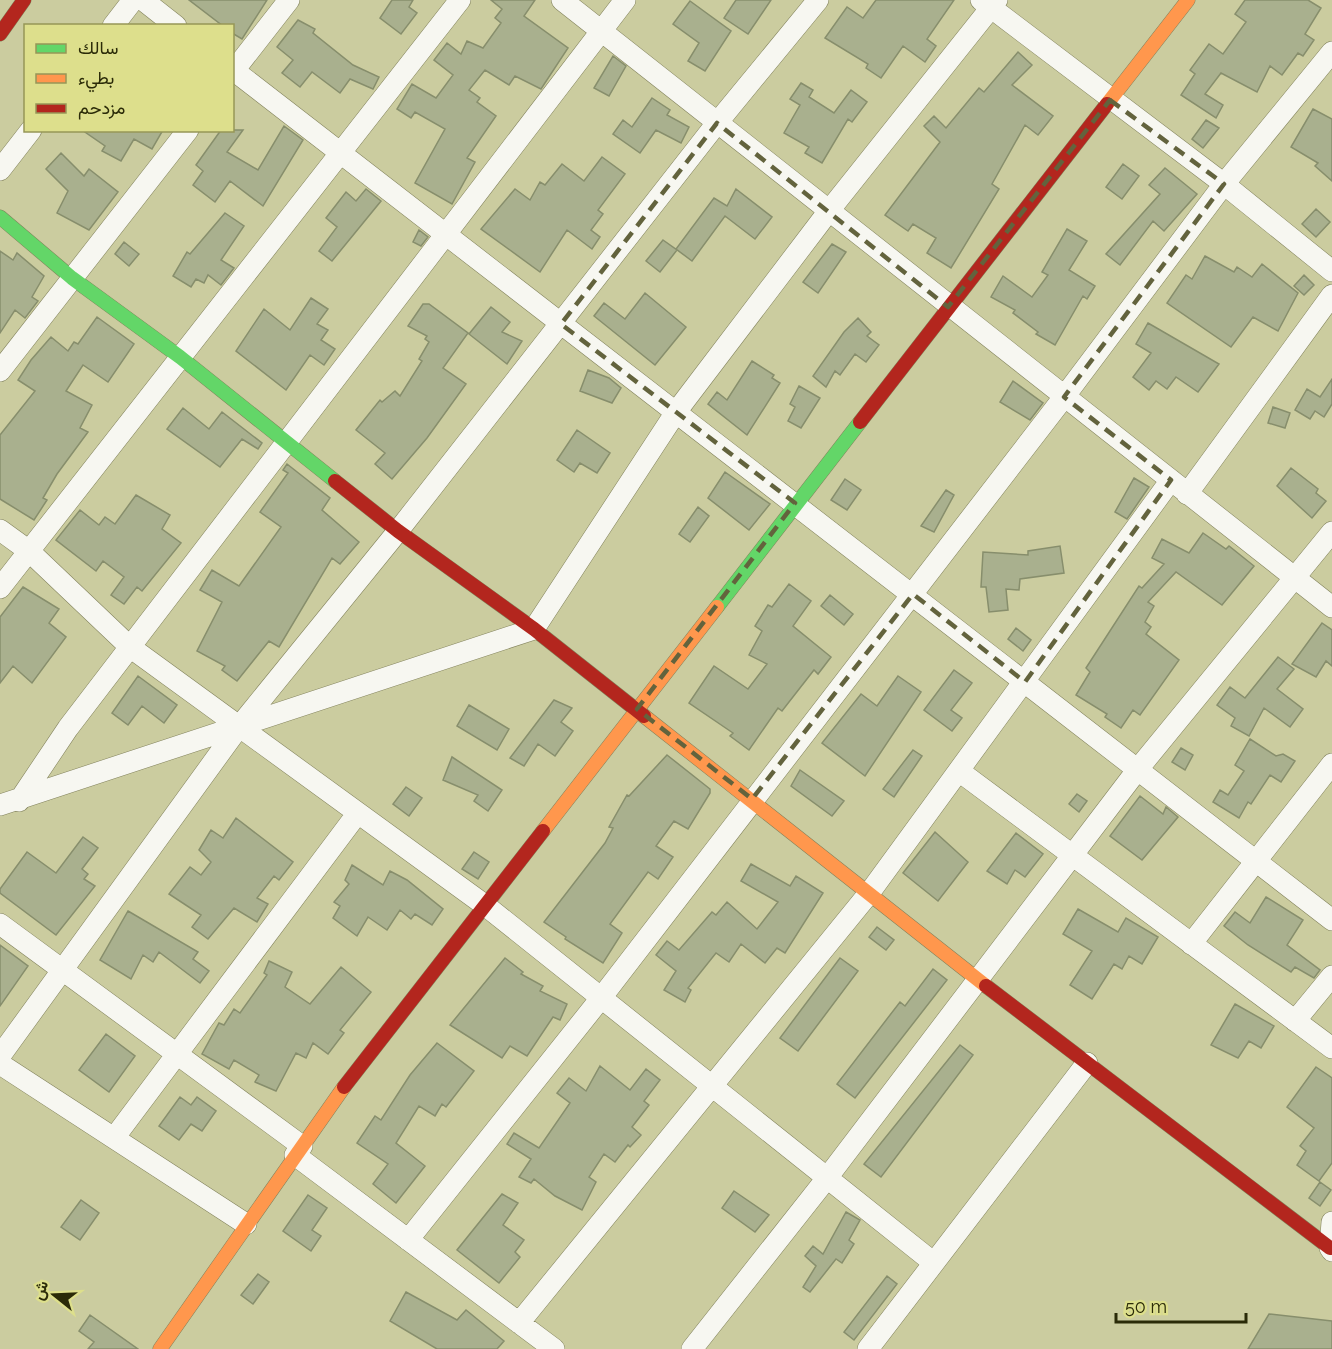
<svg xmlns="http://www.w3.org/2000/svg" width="1332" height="1349" font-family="Raleway,Vazirmatn,sans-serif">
  <rect width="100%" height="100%" fill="#cbcc9f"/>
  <path fill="#a9b08e" stroke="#878e6c" stroke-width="1.5" d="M 189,0 L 267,0 L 242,39 L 232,33 L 232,26 L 223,26 Z
    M 392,0 L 413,0 L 409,7 L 417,13 L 401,34 L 380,18 Z
    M 491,0 L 535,0 L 524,16 L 568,48 L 541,89 L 515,76 L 509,85 L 485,70 L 469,90 L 480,98 L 477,102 L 496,116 L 467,158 L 475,162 L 452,204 L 415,183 L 445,129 L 415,112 L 411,118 L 397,109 L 412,84 L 436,98 L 453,75 L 434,60 L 447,43 L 461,54 L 467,41 L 483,48 L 501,23 L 495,18 L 502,9 Z
    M 736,0 L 771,0 L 748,34 L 724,18 Z
    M 876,0 L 954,0 L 927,39 L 936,46 L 925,62 L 903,46 L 881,78 L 866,68 L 868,64 L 825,38 L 847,7 L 863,18 Z
    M 1245,0 L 1308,0 L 1321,8 L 1305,34 L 1314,40 L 1303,56 L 1298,53 L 1282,75 L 1270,66 L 1257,92 L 1221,73 L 1205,94 L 1223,105 L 1216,118 L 1181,95 L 1195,74 L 1190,70 L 1209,44 L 1223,54 L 1246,22 L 1235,14 Z
    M 690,1 L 731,31 L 705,71 L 688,61 L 699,43 L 673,24 Z
    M 298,20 L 315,29 L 313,33 L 353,65 L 379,77 L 373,89 L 350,79 L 340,93 L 312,72 L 300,87 L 282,73 L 293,60 L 277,47 Z
    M 1018,52 L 1032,65 L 1012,85 L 1053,116 L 1038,135 L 1025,125 L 992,184 L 999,189 L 951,268 L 927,253 L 936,238 L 913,224 L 908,231 L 885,215 L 940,142 L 924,126 L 934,116 L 946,128 L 979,88 L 984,92 Z
    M 613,56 L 626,66 L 609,96 L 594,88 Z
    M 801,83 L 813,90 L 809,97 L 834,113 L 851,90 L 867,102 L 852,122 L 848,119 L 822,163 L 805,153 L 809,147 L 784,133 L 800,105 L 790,99 Z
    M 652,98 L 670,110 L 667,115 L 689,127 L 681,143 L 656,130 L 640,153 L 613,134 L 623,120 L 632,127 Z
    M 1313,109 L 1332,119 L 1332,181 L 1315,166 L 1318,163 L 1291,147 Z
    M 1206,120 L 1219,128 L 1203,148 L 1192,139 Z
    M 284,126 L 303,140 L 263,206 L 230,181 L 215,202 L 193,185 L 203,171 L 196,165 L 221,130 L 243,130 L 227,152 L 258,170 Z
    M 82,130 L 163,130 L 152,149 L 134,139 L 121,161 L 102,151 L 105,146 Z
    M 61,153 L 84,176 L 89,169 L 118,192 L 89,230 L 57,213 L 68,191 L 46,169 Z
    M 602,157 L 625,174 L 598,210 L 603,214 L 591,230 L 600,237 L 592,249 L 567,230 L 540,272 L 481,229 L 515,189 L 530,200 L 540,182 L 545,185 L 562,164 L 584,181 Z
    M 1123,164 L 1139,176 L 1122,199 L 1106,187 Z
    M 1165,168 L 1197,194 L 1164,231 L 1153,221 L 1120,265 L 1106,254 L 1160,194 L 1149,185 Z
    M 366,189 L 381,201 L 332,261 L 319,251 L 337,227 L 326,218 L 346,192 L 356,201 Z
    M 736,189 L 772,217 L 755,239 L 725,216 L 692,261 L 676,249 L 714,198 L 727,206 Z
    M 1316,209 L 1330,222 L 1316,237 L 1302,224 Z
    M 225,213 L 244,226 L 221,260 L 234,268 L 221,285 L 208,275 L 204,283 L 196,279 L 191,287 L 173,276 L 187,252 L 190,254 Z
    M 1067,229 L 1087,241 L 1069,270 L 1095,286 L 1087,299 L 1083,296 L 1055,345 L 1036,334 L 1038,332 L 1013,313 L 1015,310 L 991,297 L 1003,276 L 1032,297 L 1048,275 L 1042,272 Z
    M 419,230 L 428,237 L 421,246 L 413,242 Z
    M 663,240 L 677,250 L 660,272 L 646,261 Z
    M 124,242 L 139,254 L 129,266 L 115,254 Z
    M 832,244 L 846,252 L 818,293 L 803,282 Z
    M 0,251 L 13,260 L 17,253 L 44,276 L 32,297 L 38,301 L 25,318 L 15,310 L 0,333 Z
    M 1205,256 L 1234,272 L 1237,267 L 1252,277 L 1262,264 L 1298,293 L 1278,331 L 1253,317 L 1231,347 L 1167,303 L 1186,275 L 1192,279 Z
    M 1304,275 L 1314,285 L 1304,295 L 1294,286 Z
    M 645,293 L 686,327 L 655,365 L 594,316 L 604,303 L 625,319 Z
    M 311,298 L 328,309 L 317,324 L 328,330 L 321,340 L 335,349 L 324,365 L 310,355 L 286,390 L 236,351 L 264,309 L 290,330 Z
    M 423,304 L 429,304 L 468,333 L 443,368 L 466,384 L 427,438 L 392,479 L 375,464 L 385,453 L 356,430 L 380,400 L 382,402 L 395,391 L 400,396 L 422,361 L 419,359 L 429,342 L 425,339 L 427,336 L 408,326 Z
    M 491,307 L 510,322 L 502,332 L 522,341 L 507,364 L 469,334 Z
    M 97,317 L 134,344 L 108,382 L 83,365 L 66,391 L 92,405 L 80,428 L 88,432 L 57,474 L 43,498 L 47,500 L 34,520 L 0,499 L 0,435 L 35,391 L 18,380 L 31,360 L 51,337 L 68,351 L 74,342 L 78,344 Z
    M 858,318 L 871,332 L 867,336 L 879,345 L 866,362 L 855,354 L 840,375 L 835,371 L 826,387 L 813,376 L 844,332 Z
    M 1148,323 L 1219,364 L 1198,392 L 1176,377 L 1167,389 L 1156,381 L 1149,390 L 1133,377 L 1151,353 L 1136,344 Z
    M 752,361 L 774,375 L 772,378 L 780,383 L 747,435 L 708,404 L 717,392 L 727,400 Z
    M 588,370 L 609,378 L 621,388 L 612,403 L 580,391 Z
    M 1332,379 L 1332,404 L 1324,417 L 1315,411 L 1310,419 L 1295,410 L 1307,389 L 1320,397 Z
    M 1013,381 L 1043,403 L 1030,420 L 1000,402 Z
    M 799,386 L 820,398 L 801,428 L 788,421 L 795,407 L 790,404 Z
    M 1273,407 L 1290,413 L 1285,428 L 1268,423 Z
    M 183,408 L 209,429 L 222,412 L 262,443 L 258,449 L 242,439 L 220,467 L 167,429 Z
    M 577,430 L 610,453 L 597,473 L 580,463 L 574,472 L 557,460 Z
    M 287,464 L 330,498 L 322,510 L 359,542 L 340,564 L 332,558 L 279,647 L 269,641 L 237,681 L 222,670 L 225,666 L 197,651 L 222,602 L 200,590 L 212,570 L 239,586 L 281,527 L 260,512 L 288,473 L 283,470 Z
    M 1291,468 L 1318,489 L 1316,493 L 1326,501 L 1312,518 L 1277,486 Z
    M 725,472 L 770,504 L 749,530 L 708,498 Z
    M 1134,478 L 1149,487 L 1127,519 L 1115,512 Z
    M 845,479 L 861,490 L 847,510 L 831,500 Z
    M 946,490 L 954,495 L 934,532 L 921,526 Z
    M 136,495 L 170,515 L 162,529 L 181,543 L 142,591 L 137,587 L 124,604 L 111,595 L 124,577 L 103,561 L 96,571 L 56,540 L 80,510 L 99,525 L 105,517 L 115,524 Z
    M 698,507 L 709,516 L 690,542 L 679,534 Z
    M 1203,533 L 1226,549 L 1229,546 L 1254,566 L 1222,605 L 1176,572 L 1148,602 L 1154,606 L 1145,622 L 1151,627 L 1146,634 L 1179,660 L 1140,715 L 1133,710 L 1121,728 L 1105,717 L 1107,714 L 1076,695 L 1090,672 L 1086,668 L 1139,586 L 1142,588 L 1164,564 L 1152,558 L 1162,539 L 1189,553 Z
    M 1060,546 L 1064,573 L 1020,579 L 1019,590 L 1006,589 L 1008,610 L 989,612 L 986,587 L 981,587 L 983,552 L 1028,555 L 1028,551 Z
    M 789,584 L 811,601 L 793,626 L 831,657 L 818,674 L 814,670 L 782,711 L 778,708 L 749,750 L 730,736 L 733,733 L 689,703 L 714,666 L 748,689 L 767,664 L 749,655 L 762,631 L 755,626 L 768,605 L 772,607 Z
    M 23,587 L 59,609 L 49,623 L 66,637 L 32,683 L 13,666 L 0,683 L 0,617 Z
    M 830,595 L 853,614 L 844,625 L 821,606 Z
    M 1322,623 L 1332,630 L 1332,666 L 1326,661 L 1316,677 L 1292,664 Z
    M 1016,628 L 1031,640 L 1023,651 L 1008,639 Z
    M 1278,657 L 1294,669 L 1277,689 L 1303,709 L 1290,727 L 1264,708 L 1249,736 L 1231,726 L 1235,718 L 1217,705 L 1230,687 L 1245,698 Z
    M 954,670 L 972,683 L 951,710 L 962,718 L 952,731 L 924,710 Z
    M 138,676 L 177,705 L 164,723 L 142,706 L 128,725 L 112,713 Z
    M 898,676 L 921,692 L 865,776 L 822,743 L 861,694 L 877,706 Z
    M 554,700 L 572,708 L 561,722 L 573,731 L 555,756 L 538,744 L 524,766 L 510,758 Z
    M 469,705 L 509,729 L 497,750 L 457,726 Z
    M 1250,739 L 1276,756 L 1283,754 L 1295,761 L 1281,782 L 1270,775 L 1251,804 L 1248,802 L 1239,818 L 1213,802 L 1220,790 L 1228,795 L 1244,771 L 1235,765 Z
    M 1181,748 L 1193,755 L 1185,770 L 1172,762 Z
    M 913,750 L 922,756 L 894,797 L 883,789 Z
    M 667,755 L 710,789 L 710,793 L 688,829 L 674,821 L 656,846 L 673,857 L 658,879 L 648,872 L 610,924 L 622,933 L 603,963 L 565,939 L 566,937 L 544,922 L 605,843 L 613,828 L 609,827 L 627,795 L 629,796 Z
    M 452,757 L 502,790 L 488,811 L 474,801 L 478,795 L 443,780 Z
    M 800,770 L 844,801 L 832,816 L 791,786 Z
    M 406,787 L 422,798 L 409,816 L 393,804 Z
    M 1077,794 L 1087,801 L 1079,812 L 1069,804 Z
    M 1140,796 L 1163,814 L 1166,807 L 1178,817 L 1142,860 L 1110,836 Z
    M 236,818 L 293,862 L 279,880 L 274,876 L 257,898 L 268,904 L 257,922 L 234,908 L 208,939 L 192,927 L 201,915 L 169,894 L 190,867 L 201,875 L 211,862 L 199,850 L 211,830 L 223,838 Z
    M 935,832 L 968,862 L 938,901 L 903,873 Z
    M 1016,833 L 1043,854 L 1025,877 L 1015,870 L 1007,884 L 987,871 Z
    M 83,837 L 98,848 L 82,869 L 88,874 L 84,879 L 95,886 L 56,935 L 0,893 L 0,889 L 27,852 L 56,873 Z
    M 474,852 L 489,862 L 478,879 L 462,869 Z
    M 751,864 L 790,886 L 796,876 L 823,893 L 785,953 L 777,948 L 765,963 L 741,944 L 729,962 L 716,953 L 688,988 L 691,990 L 685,1002 L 664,990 L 676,971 L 656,955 L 667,941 L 679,950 L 712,912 L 716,915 L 727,902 L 757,929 L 778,902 L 741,881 Z
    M 352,865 L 383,885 L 390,871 L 407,880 L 443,909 L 432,925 L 415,914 L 411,919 L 400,910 L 387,930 L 368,917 L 357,936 L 333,918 L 340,906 L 334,902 L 349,884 L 345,880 Z
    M 1266,897 L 1303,920 L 1287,945 L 1320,970 L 1314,978 L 1295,967 L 1291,972 L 1248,945 L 1224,926 L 1235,912 L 1250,923 Z
    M 1078,909 L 1118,932 L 1126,918 L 1158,937 L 1142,964 L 1129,956 L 1122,969 L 1114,964 L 1092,999 L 1070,985 L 1092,951 L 1063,934 Z
    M 128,911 L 198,952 L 193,959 L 209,971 L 200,983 L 159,952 L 153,962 L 143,955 L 131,979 L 100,960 Z
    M 877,927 L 894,940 L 886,950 L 869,937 Z
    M 0,945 L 28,966 L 0,1006 Z
    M 505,958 L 523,972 L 521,974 L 543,986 L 540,991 L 567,1004 L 560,1020 L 553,1017 L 527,1056 L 510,1046 L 502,1058 L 450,1025 Z
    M 840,958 L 858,971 L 798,1051 L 780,1038 Z
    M 269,961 L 292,972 L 285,987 L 310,1004 L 341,967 L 371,992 L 340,1030 L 344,1033 L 328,1054 L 313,1043 L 306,1058 L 296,1053 L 276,1091 L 255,1082 L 259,1075 L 234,1060 L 229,1069 L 202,1054 L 219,1023 L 224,1025 L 234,1009 L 240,1013 L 267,975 L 264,973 Z
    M 933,969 L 947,980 L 855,1098 L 837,1084 L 900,1002 L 905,1006 Z
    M 1235,1004 L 1274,1026 L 1261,1048 L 1249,1041 L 1238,1058 L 1211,1045 Z
    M 106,1034 L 135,1056 L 109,1092 L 79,1070 Z
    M 437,1043 L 474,1071 L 446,1107 L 442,1104 L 435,1116 L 419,1106 L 396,1143 L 425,1166 L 396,1203 L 373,1184 L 388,1164 L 357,1143 L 375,1116 L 381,1120 L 410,1075 Z
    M 960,1045 L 973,1055 L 881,1177 L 864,1164 Z
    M 600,1066 L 630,1090 L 646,1069 L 660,1080 L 644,1101 L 649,1105 L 632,1127 L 641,1135 L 630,1147 L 628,1145 L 615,1162 L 604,1154 L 589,1177 L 596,1182 L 582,1210 L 555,1196 L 534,1179 L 531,1183 L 519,1177 L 531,1159 L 507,1144 L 514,1133 L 539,1148 L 570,1103 L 557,1093 L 569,1078 L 586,1091 Z
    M 1316,1067 L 1332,1078 L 1332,1163 L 1319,1181 L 1297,1165 L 1306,1151 L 1300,1146 L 1314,1128 L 1287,1107 Z
    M 180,1097 L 191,1105 L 197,1097 L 216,1111 L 202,1131 L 191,1124 L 179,1140 L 159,1126 Z
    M 1320,1182 L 1331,1190 L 1320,1206 L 1309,1198 Z
    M 734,1191 L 769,1215 L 755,1232 L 722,1208 Z
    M 502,1194 L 518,1203 L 503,1225 L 524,1240 L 515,1252 L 520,1257 L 499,1283 L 457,1250 Z
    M 308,1195 L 327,1208 L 312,1230 L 321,1236 L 311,1251 L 283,1231 Z
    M 81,1200 L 99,1213 L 80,1240 L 61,1227 Z
    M 846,1212 L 860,1220 L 849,1240 L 854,1244 L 842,1263 L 836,1259 L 810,1292 L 803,1287 L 816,1266 L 805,1256 L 813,1246 L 823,1254 Z
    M 258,1274 L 269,1282 L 253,1304 L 241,1295 Z
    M 887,1276 L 897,1284 L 854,1340 L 844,1332 Z
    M 406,1292 L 457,1320 L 466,1310 L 504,1341 L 497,1349 L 437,1349 L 390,1321 Z
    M 1269,1314 L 1332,1321 L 1332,1349 L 1248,1349 Z
    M 90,1315 L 138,1349 L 88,1349 L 94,1342 L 79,1331 Z"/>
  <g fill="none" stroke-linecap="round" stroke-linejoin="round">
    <defs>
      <path id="street" d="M 143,0 L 176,26
        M 562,0 L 1332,607
        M 981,0 L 1224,184 L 1332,271
        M 113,26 L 133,0
        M 232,69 L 1332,920
        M 232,73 L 289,0
        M 0,170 L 31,130
        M 0,371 L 188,130
        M 1187,494 L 1332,295
        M 0,530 L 29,551 L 130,647 L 486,906 L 934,1263
        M 0,588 L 460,0
        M 959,771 L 1332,1048
        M 19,801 L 68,728 L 625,0
        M 0,805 L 534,629 L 676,412 L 828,212 L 997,0
        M 0,924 L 302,1146
        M 1191,944 L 1332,764
        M 1295,1021 L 1332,976
        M 0,1056 L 238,728 L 398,531 L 717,123 L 818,0
        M 0,1064 L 246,1224
        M 114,1138 L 357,814
        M 295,1155 L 554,1349
        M 1332,1222 L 1330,1248 L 1332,1251
        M 408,1240 L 601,998 L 1064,397 L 1224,184 L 1332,52
        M 519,1323 L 870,892 L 1171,480
        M 692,1349 L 827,1178 L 1138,769 L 1332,532
        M 868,1349 L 1087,1063"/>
      <path id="fast" d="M 0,217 L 72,278 L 180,357 L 335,481
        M 717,607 L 860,422"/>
      <path id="slow" d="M 1107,104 L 1188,0
        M 644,716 L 986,986
        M 543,831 L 717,607
        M 160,1349 L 344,1087"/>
      <path id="jam" d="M 0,34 L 24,0
        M 860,422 L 1107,104
        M 335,481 L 398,531 L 534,629 L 644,716
        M 986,986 L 1330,1248
        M 344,1087 L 543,831"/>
    </defs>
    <use href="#street" stroke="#82825c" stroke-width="22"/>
    <use href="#fast" stroke="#82825c" stroke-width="15"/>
    <use href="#slow" stroke="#82825c" stroke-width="15"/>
    <use href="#jam" stroke="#82825c" stroke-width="15"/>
    <use href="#street" stroke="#f7f7f1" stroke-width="21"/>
    <use href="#fast" stroke="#63d668" stroke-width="14"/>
    <use href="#slow" stroke="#ff974d" stroke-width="14"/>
    <use href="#jam" stroke="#b3261e" stroke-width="14"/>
  </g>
  <path fill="none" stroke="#63633d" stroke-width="4.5" stroke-dasharray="12 8" stroke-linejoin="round" d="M 1110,100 L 1224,184 L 1064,397 L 1171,480 L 1025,682 L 913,594 L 752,799 L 637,709 L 795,503 L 561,324 L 717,123 L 948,307 Z"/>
  <rect x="24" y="24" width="210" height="108" fill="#dddf8c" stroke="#969757" stroke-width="1.5"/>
  <rect x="36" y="44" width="30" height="9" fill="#63d668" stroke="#969757" stroke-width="1.5"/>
  <text x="78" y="54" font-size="18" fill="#2b2b08">سالك</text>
  <rect x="36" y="74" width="30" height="9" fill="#ff974d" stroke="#969757" stroke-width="1.5"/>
  <text x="78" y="84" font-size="18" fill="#2b2b08">بطيء</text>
  <rect x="36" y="104" width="30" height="9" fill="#b3261e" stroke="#969757" stroke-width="1.5"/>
  <text x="78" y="114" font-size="18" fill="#2b2b08">مزدحم</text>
  <g transform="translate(54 1295) rotate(288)" stroke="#dddf8c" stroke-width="4.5" paint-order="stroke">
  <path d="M0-4.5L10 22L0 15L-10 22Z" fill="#2b2b08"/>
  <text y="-9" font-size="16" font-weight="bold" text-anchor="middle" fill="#2b2b08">ش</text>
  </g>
  <path d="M1116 1313v9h130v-9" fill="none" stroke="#2b2b08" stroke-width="3"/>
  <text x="1125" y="1313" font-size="18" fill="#2b2b08" stroke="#dddf8c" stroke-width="4.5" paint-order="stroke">50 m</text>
</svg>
